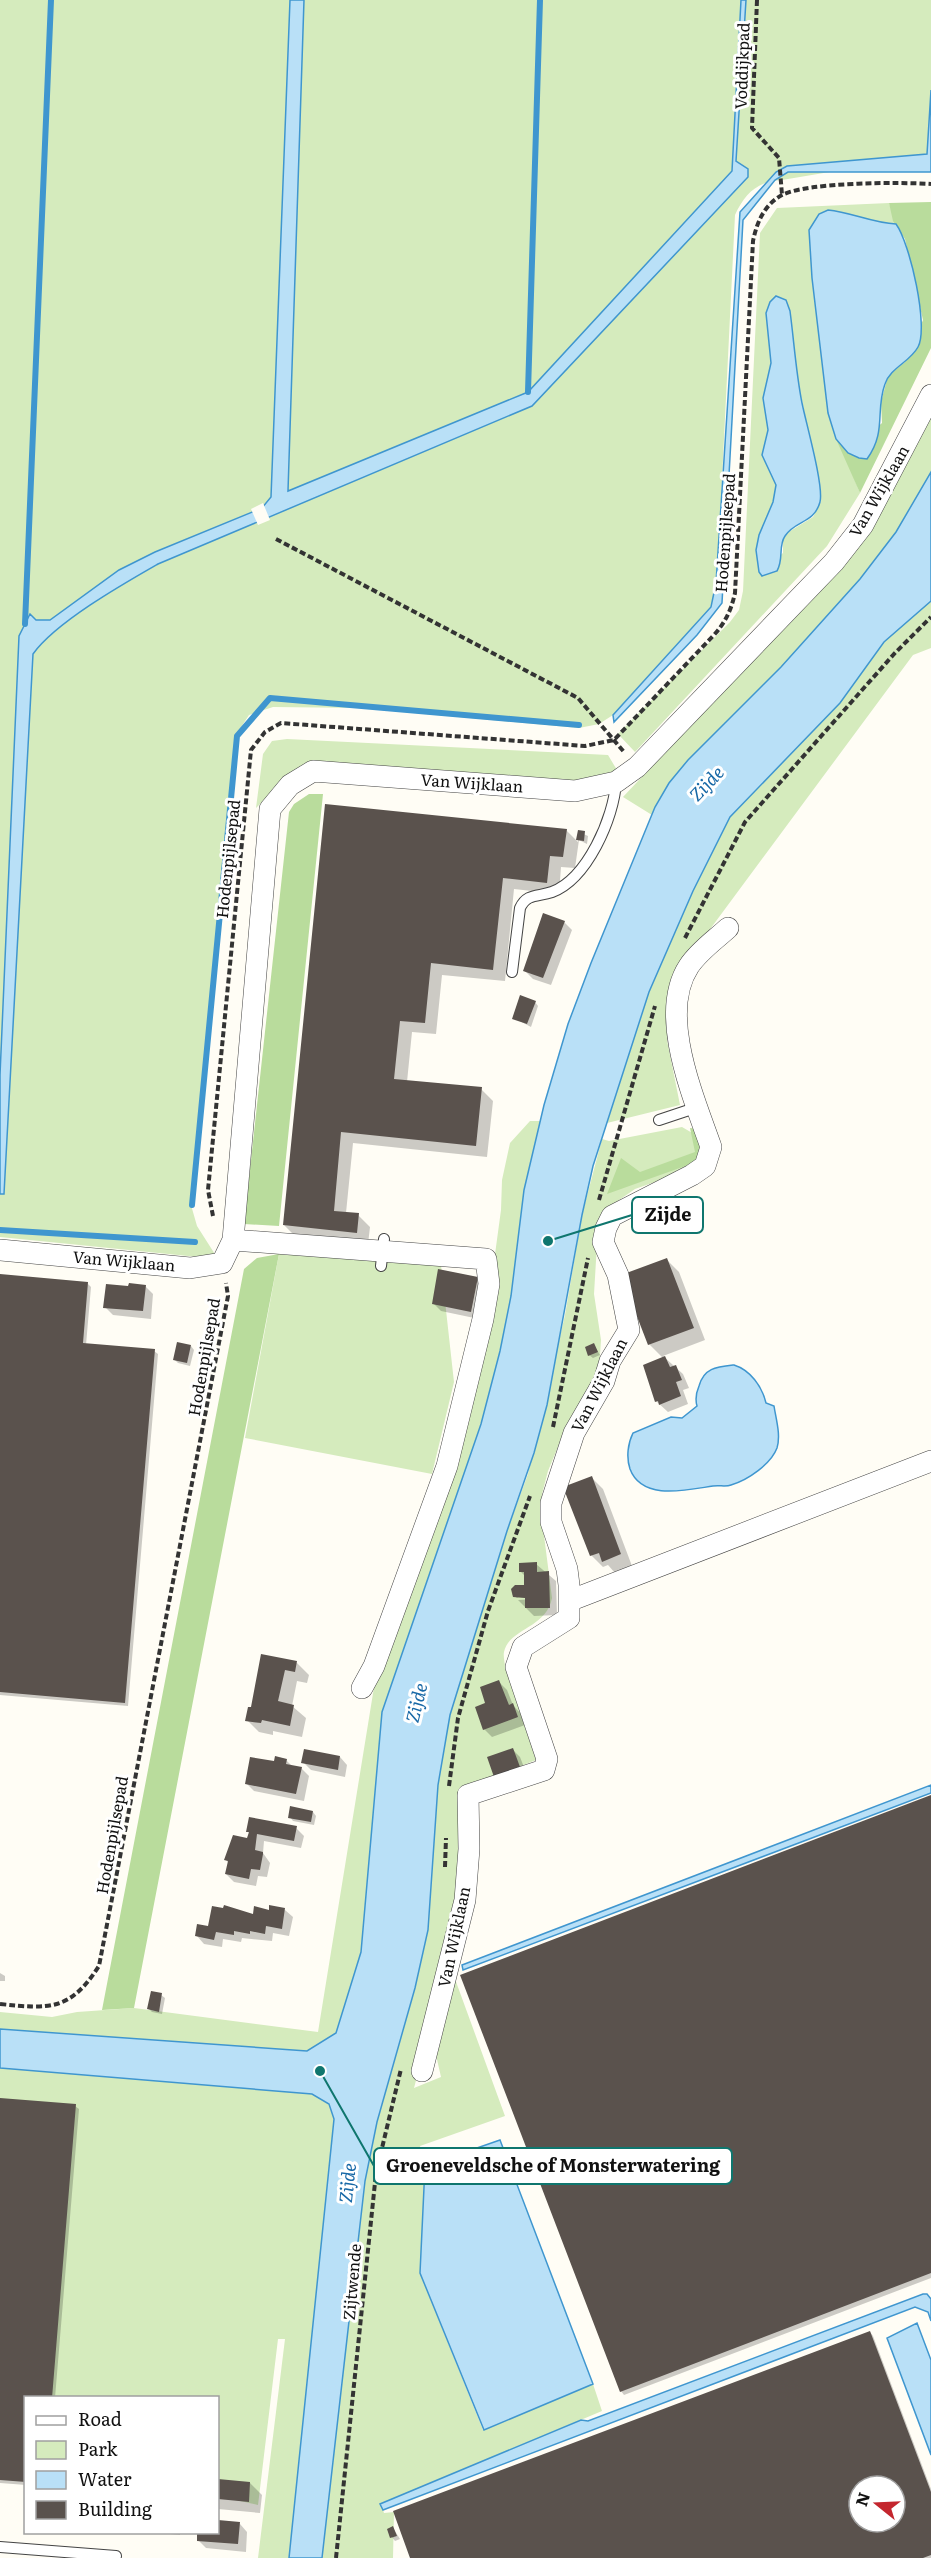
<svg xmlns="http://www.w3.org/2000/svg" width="931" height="2558" font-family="Literata,serif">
  <rect width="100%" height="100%" fill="#fffdf5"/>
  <path fill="#d5ebbd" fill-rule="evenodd" d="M 0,0 L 931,0 L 931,155 L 782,180 C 758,181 745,193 735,215 L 716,601 L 613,715 L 599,724 L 579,728 L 361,708 L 273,707 L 249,715 L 236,735 L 191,1205 L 197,1226 L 218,1259 L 0,1237 Z
    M 889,203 L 896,224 L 880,224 L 855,217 L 812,278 L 828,413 L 860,493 L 827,546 L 635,752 L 618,734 L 730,622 L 739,610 L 743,591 L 760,233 L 777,208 ZM 766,314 L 802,400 L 821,494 L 821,501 L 813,517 L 787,533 L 783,539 L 783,553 L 759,572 L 756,550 L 759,535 L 773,502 L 777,484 L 762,455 L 768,430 L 763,398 L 771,363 Z
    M 931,406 L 931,472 L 896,532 L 860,579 L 781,667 L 688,760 L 669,783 L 652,815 L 623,797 L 789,620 Z
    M 931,601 L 931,648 L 913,655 L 671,982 L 667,1040 L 680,1105 L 607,1123 L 649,992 L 693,891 L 730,817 L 840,703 L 884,642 Z
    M 287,739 L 608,755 L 617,770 L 595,788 L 388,774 L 281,783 L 256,808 L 263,754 L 272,741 Z
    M 530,1121 L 540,1121 L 524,1190 L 511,1296 L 500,1351 L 481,1424 L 382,1712 L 361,1952 L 336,2033 L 307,2051 L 0,2029 L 0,2012 L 52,2017 L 77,2012 L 134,2008 L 318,2032 L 376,1675 L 493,1269 L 501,1210 L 502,1180 L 510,1143 Z
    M 682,1127 L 694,1134 L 699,1157 L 678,1174 L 635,1189 L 609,1207 L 597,1244 L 594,1294 L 601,1340 L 599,1370 L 562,1437 L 548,1471 L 542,1494 L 541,1512 L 552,1598 C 546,1629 509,1628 504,1652 C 503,1656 505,1663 505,1667 L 536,1760 L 466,1788 L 453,1941 L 414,2088 L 441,2077 L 433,2042 L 451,1968 L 505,2116 L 420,2146 L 425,2166 L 420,2273 L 483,2430 L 593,2384 L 602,2411 L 381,2504 L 384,2513 L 394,2512 L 393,2558 L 322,2558 L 365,2181 L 377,2122 L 415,1988 L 428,1930 L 438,1785 L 450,1715 L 507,1531 L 528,1474 L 565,1315 L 582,1215 L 602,1139 L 609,1141 Z
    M 279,1254 L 441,1265 L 454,1382 L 432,1474 L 245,1438 Z
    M 0,2068 L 312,2094 L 329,2104 L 334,2119 L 289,2558 L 258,2558 L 285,2339 L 278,2339 L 258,2505 L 218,2496 L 218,2398 L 26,2398 L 0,2450 Z"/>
  <path fill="#b9dc9c" d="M 931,202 L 931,348 L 860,493 L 836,439 L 848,453 L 882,423 L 881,402 L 888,376 L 905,362 L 923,320 L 905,239 L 893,221 L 889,203 Z
    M 309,794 L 323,794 L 279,1226 L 244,1224 L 289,812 L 294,804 Z
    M 690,1128 L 697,1129 L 702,1160 L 607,1194 L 621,1158 L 640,1172 L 695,1152 Z
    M 279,1254 L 134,2008 L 102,2010 L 244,1269 L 257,1258 Z"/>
  <path fill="#b9e0f7" stroke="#3f96cf" stroke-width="1.5" d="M 290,0 L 304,0 L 288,491 L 528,392 L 732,171 L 741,0 L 746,0 L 736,161 L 748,169 L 748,177 L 532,406 L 158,564 C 123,584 56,622 33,654 L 4,1194 L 0,1194 L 0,1075 L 19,636 L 30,614 L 36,620 L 50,620 L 119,570 L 155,552 L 262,508 L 271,497 Z
    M 931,90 L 931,172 L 788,172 L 775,180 L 743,220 L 722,603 L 697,635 L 614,722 L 613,715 L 711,607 L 716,583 L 740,212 L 776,172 L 787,166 L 927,154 Z
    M 828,210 C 851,212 872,223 896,224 C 910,243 929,327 918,347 C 910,362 890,368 885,384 C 875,411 887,431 867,459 L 859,458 L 848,453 L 836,439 L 828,413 L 812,278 L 809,230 L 819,214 Z
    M 776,296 L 786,300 L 790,311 C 794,341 796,373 802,403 C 806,423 824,486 820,502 C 814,524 795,520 785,536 C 778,546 784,559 777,571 L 762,576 L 759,572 L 756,550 L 759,535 L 773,502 L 776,485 L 762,455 L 768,430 L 763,398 L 771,363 L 766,313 L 770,302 Z
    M 931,472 L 931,601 L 884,642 L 840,703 L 730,817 L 693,891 L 649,992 L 593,1166 L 582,1215 L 547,1405 L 534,1453 L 507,1531 L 450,1715 L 438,1785 L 428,1930 L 415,1988 L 377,2122 L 365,2181 L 322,2558 L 289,2558 L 334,2119 L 329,2104 L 312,2094 L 0,2068 L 0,2029 L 307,2051 L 336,2033 L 361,1952 L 382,1712 L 481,1424 L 500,1351 L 511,1296 L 524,1190 L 544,1105 L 568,1024 L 591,963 L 655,807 L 669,783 L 688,760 L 781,667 L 860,579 L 896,532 Z
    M 734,1365 C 750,1370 762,1386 766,1403 L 774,1406 C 776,1419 781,1435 777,1448 C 771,1464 748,1480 731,1485 C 726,1487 719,1485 713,1486 C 686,1490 642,1501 630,1469 C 626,1457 628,1443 633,1433 L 671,1417 L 682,1418 L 697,1406 C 695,1399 696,1393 699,1386 C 704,1368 716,1367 734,1365 Z
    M 931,1785 L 931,1793 L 463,1970 L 462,1965 Z
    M 500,2140 L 593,2384 L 484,2430 L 420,2273 L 425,2166 Z
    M 923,2294 L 927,2294 L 931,2299 L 931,2321 L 928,2312 L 915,2307 L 383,2510 L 380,2504 L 581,2420 L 588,2421 Z
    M 917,2323 L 931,2360 L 931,2455 L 887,2338 Z"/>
  <path fill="#fffdf5" d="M 263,503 L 270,520 L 258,525 L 251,509 Z"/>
  <path fill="#0003" fill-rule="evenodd" d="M 327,806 L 566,830 L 578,842 L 579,832 L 588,836 L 587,844 L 579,840 L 575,868 L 561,867 L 559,894 L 514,889 L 505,981 L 442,975 L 436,1034 L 412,1032 L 407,1082 L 481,1089 L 493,1101 L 487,1157 L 353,1143 L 346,1213 L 358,1215 L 370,1227 L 368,1244 L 296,1237 L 284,1225 Z
    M 564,922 L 572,930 L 551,985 L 533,979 L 525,971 Z
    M 535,1002 L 538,1006 L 531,1027 L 514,1018 Z
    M 667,1260 L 679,1272 L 705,1340 L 663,1356 L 683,1374 L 689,1388 L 683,1390 L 688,1404 L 668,1412 L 656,1401 L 663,1358 L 649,1344 Z
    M 0,1276 L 87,1283 L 91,1287 L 86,1345 L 154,1351 L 158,1354 L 128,1706 L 0,1695 Z
    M 477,1278 L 485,1286 L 479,1319 L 441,1311 L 433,1303 Z
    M 107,1286 L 145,1286 L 153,1294 L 151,1319 L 113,1315 L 105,1307 Z
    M 594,1345 L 600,1355 L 593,1358 L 589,1355 Z
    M 191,1346 L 194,1350 L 190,1366 L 178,1363 L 175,1360 Z
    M 591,1477 L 603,1489 L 632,1566 L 615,1573 L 608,1565 L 603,1567 L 591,1555 Z
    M 536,1564 L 556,1581 L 557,1615 L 534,1616 L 518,1600 L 532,1599 L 519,1597 L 517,1598 L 512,1594 L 526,1587 L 525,1576 L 520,1571 Z
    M 263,1656 L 297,1663 L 309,1675 L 307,1683 L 297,1681 L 292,1706 L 306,1718 L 302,1737 L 273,1731 L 273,1735 L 259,1732 L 247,1720 L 252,1709 Z
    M 499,1682 L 507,1690 L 513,1705 L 520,1713 L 525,1725 L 492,1737 L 484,1729 Z
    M 512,1749 L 520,1757 L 527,1775 L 503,1784 Z
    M 340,1757 L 347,1765 L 345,1777 L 311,1770 L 303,1762 Z
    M 286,1760 L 292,1766 L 301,1768 L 309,1776 L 304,1801 L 254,1791 L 246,1783 L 275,1763 Z
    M 931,1797 L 931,2278 L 624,2395 L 621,2391 Z
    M 313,1812 L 316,1816 L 314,1825 L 293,1821 L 290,1817 Z
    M 296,1828 L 304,1836 L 301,1848 L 264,1841 L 263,1853 L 270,1863 L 267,1877 L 258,1876 L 256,1886 L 234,1882 L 226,1874 L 229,1863 L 226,1860 L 249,1840 L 250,1834 L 247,1831 Z
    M 285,1910 L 293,1917 L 289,1936 L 273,1933 L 272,1941 L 242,1938 L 241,1942 L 223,1939 L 222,1947 L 204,1944 L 197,1936 L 209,1927 Z
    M 0,1973 L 5,1976 L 5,1981 L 0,1981 Z
    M 161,1995 L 165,1998 L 162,2014 L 152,2012 L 149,2009 Z
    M 0,2099 L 75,2106 L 79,2109 L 55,2398 L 26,2398 L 26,2485 L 0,2483 Z
    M 870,2332 L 873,2336 L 931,2489 L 931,2558 L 412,2558 ZM 859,2486 L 895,2486 L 895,2522 L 859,2522 Z
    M 218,2480 L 250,2483 L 262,2495 L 260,2513 L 218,2509 Z
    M 218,2522 L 240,2524 L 247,2532 L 246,2552 L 206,2548 L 198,2540 L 218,2532 Z
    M 393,2528 L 400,2539 L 395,2541 L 392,2537 Z
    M 151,2532 L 180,2532 L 180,2535 Z"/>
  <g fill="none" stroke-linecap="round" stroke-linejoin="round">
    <path stroke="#3f96cf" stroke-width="6" d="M 528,392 L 540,0
      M 25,624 L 51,0
      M 192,1205 L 237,736 L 270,698 L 579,725
      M 0,1230 L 195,1242"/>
  </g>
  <path fill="#5a524d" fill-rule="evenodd" d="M 325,804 L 567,829 L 563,857 L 550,856 L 547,883 L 503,878 L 493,970 L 431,963 L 425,1023 L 400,1021 L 394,1079 L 482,1087 L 476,1146 L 341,1132 L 334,1211 L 359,1213 L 357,1233 L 283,1225 Z
    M 578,830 L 585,831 L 584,841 L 576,840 Z
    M 543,913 L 565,921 L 543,978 L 523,971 Z
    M 520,995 L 536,1001 L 527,1024 L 512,1019 Z
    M 667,1258 L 694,1328 L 648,1345 L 621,1275 Z
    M 438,1269 L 478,1277 L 471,1312 L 432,1304 Z
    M 0,1274 L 88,1282 L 83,1343 L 155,1349 L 125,1703 L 0,1692 Z
    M 129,1283 L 146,1285 L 143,1311 L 103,1308 L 106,1284 L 128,1286 Z
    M 177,1342 L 191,1345 L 187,1363 L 173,1360 Z
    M 594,1343 L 598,1352 L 588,1356 L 585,1347 Z
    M 665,1356 L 670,1367 L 676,1365 L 682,1380 L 676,1382 L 681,1396 L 659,1405 L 658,1401 L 655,1402 L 643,1365 Z
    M 592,1476 L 621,1554 L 602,1562 L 599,1553 L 590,1556 L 563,1487 Z
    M 537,1562 L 537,1572 L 549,1571 L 550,1608 L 525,1608 L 525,1598 L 513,1597 L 511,1589 L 515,1585 L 524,1585 L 524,1572 L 519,1572 L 519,1563 Z
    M 261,1654 L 297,1661 L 295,1672 L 285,1670 L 278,1701 L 294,1705 L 290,1726 L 262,1720 L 261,1723 L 245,1721 L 248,1707 L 251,1707 Z
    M 499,1680 L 509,1705 L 513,1703 L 518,1717 L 483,1730 L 475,1707 L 485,1703 L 480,1687 Z
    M 513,1748 L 520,1767 L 494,1777 L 487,1757 Z
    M 304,1749 L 340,1756 L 338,1770 L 301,1763 Z
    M 275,1756 L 287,1759 L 286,1764 L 302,1767 L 296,1794 L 245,1784 L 250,1757 L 274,1761 Z
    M 931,1795 L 931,2273 L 620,2392 L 460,1975 Z
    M 290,1806 L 313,1811 L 311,1822 L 288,1818 Z
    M 249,1817 L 297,1826 L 294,1841 L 257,1834 L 255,1850 L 263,1852 L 263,1854 L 260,1870 L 251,1869 L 249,1879 L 225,1874 L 228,1861 L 224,1860 L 233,1835 L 247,1838 L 249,1832 L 246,1832 Z
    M 224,1905 L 253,1914 L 254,1906 L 269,1910 L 269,1905 L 285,1908 L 282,1929 L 266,1926 L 265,1934 L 250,1931 L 250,1934 L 234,1931 L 234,1935 L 216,1932 L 214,1940 L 195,1936 L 197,1924 L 208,1926 L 212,1906 L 223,1908 Z
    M 151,1991 L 162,1993 L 159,2012 L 147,2009 Z
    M 0,2098 L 76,2104 L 52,2398 L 26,2398 L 26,2482 L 0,2480 Z
    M 870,2331 L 931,2492 L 931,2555 L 923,2558 L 410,2558 L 393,2511 ZM 859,2486 L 895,2486 L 895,2522 L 859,2522 Z
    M 218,2479 L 250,2482 L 249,2502 L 218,2499 Z
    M 218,2520 L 240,2522 L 238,2544 L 197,2541 L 197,2532 L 218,2532 Z
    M 393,2526 L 397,2536 L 390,2538 L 387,2529 Z"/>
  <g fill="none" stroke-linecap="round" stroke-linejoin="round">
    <defs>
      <path id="lane" d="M 512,972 L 520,908 C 527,893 538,897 552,892 C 587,879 614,818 616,782
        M 659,1120 L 698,1107
        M 381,1266 L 384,1239
        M 0,2547 L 116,2556"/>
      <path id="street" d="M 0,1250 L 190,1268 L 222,1263 L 233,1240
        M 569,1601 L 931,1461
        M 362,1688 L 374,1666 L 447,1466 L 483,1319 L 489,1284 L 486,1259 L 233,1240 L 270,809 L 290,785 L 313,771 L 575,791 L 616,782 L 637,767 L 834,562 L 863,525 L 931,395
        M 422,2071 L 465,1900 L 469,1849 L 468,1795 L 544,1770 L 547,1759 L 516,1667 L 523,1647 L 569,1618 L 569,1585 L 567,1569 L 551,1522 L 551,1503 L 574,1433 L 604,1381 L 610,1361 L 629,1330 L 618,1275 L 603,1242 L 606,1228 L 612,1216 L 692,1175 L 705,1166 L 711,1147 C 694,1098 657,1014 689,966 C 699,951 715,940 728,928"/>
    </defs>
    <use href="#lane" stroke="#444" stroke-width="12"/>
    <use href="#street" stroke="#444" stroke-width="22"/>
    <path stroke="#333" stroke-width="4" stroke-dasharray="6 3" stroke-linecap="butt" d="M 757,0 L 752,128 L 779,158 L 782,195
      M 276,539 L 578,698 L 624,752
      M 685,938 L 745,822 L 894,654 L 931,617
      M 599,1200 L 655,1006
      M 213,1216 L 208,1190 L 251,750 L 265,732 L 281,723 L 585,746 L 614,740 L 713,636 C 725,623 731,611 735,593 L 753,241 C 757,222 764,205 782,195 C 807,182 900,182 931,184
      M 553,1427 L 588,1258
      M 449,1786 L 458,1718 L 488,1611 L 530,1496
      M 445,1867 L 446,1838
      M 0,2004 C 50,2009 70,2011 99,1966 L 228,1296 L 226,1283
      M 336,2558 L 376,2173 L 401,2069"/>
    <use href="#lane" stroke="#fff" stroke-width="10"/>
    <use href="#street" stroke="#fff" stroke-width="21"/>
  </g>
  <g text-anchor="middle" stroke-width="6" stroke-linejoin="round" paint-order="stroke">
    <g font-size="16" fill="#111" stroke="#fff">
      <text transform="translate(742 66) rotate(-88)" y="6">Voddijkpad</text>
      <text transform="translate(879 491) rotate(-60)" y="6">Van Wijklaan</text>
      <text transform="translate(725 533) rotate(-86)" y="6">Hodenpijlsepad</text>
      <text transform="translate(472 783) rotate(4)" y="6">Van Wijklaan</text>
      <text transform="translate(228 859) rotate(-84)" y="6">Hodenpijlsepad</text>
      <text transform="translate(124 1261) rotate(5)" y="6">Van Wijklaan</text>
      <text transform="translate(204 1357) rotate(-80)" y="6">Hodenpijlsepad</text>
      <text transform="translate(599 1385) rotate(-63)" y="6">Van Wijklaan</text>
      <text transform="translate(112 1835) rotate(-80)" y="6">Hodenpijlsepad</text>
      <text transform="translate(454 1937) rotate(-78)" y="6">Van Wijklaan</text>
      <text transform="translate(352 2282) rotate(-85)" y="6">Zijtwende</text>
    </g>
    <g font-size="18" font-style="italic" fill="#1768a6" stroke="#fff">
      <text transform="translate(707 784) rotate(-46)" y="6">Zijde</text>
      <text transform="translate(417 1703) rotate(-76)" y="6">Zijde</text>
      <text transform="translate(348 2183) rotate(-84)" y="6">Zijde</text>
    </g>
  </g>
  <path fill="none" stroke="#0f766e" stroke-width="2" d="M548 1241L632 1215M320 2071L374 2166"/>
  <g fill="#0f766e" stroke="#fff" stroke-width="2">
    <circle cx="548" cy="1241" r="6"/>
    <circle cx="320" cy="2071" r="6"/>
  </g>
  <g fill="#fff" stroke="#0f766e" stroke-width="2">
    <rect x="632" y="1197" width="71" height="36" rx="6"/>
    <rect x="374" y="2148" width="358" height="36" rx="6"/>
  </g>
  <g font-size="18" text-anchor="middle" font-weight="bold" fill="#111">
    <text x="668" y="1221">Zijde</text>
    <text x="553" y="2172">Groeneveldsche of Monsterwatering</text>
  </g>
  <rect x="24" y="2396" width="195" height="138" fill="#ffffff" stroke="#a0a0a0" stroke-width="1.5"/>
  <rect x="36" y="2416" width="30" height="9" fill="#ffffff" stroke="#a0a0a0" stroke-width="1.5"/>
  <text x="78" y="2426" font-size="18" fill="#111111">Road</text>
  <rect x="36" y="2441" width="30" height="18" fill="#d5ebbd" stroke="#a0a0a0" stroke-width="1.5"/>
  <text x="78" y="2456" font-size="18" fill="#111111">Park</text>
  <rect x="36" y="2471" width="30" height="18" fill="#b9e0f7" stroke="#a0a0a0" stroke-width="1.5"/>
  <text x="78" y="2486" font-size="18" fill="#111111">Water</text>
  <rect x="36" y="2501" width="30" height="18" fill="#5a524d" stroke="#a0a0a0" stroke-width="1.5"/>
  <text x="78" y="2516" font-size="18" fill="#111111">Building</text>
  <g transform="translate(877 2504) rotate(288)"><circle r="28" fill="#ffffff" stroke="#a0a0a0" stroke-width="1.5"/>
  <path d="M0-4.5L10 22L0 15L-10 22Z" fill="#c4262e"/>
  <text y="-9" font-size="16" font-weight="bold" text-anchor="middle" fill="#111111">N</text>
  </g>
</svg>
